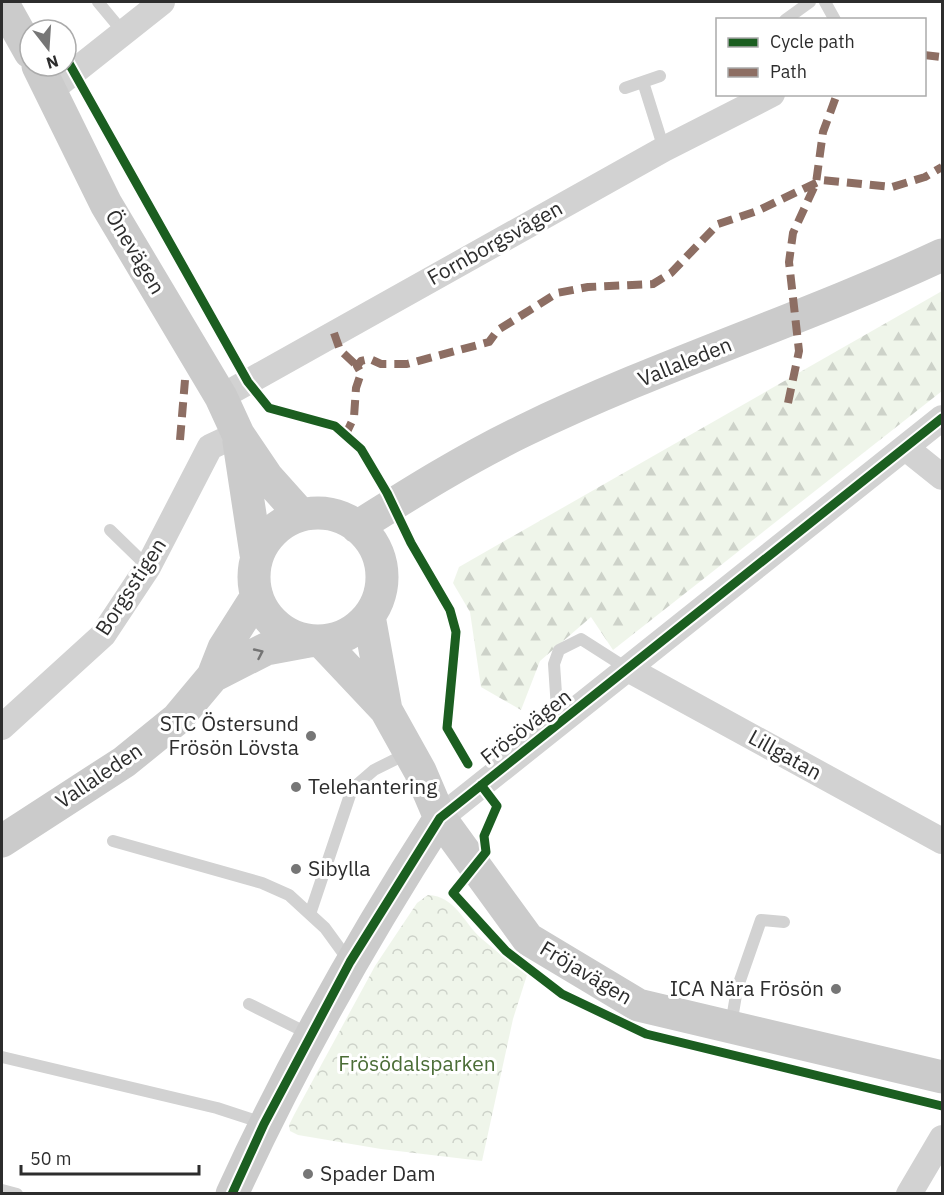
<svg xmlns="http://www.w3.org/2000/svg" width="944" height="1195" font-family="'IBM Plex Sans',sans-serif">
  <defs>
    <pattern id="forest-firs" width="22" height="20" patternUnits="userSpaceOnUse" patternTransform="scale(1.5)"><rect width="22" height="20" fill="#eff5ea"/><path d="M5 1l3.5 6h-7zM16 11l3.5 6h-7z" fill="#cdd2c9"/></pattern>
    <pattern id="park-crowns" width="20" height="18" patternUnits="userSpaceOnUse" patternTransform="scale(1.5)"><rect width="20" height="18" fill="#eff5ea"/><path d="M2 6a3 3 0 1 1 6 0M12 15a3 3 0 1 1 6 0" fill="none" stroke="#cdd2c9"/></pattern>
  </defs>
  <rect width="100%" height="100%" fill="#fff"/>
  <path fill="url(#forest-firs)" d="M 942,291 L 942,391 L 613,650 L 591,617 L 540,661 L 521,710 L 481,687 L 470,612 L 453,583 L 459,567 Z"/>
  <path fill="url(#park-crowns)" d="M 428,895 C 456,896 464,924 482,939 C 496,951 511,963 527,975 L 513,1019 L 482,1161 L 381,1149 L 298,1135 L 290,1131 L 289,1125 L 294,1115 L 375,966 L 417,903 Z"/>
  <g fill="none" stroke-linecap="round" stroke-linejoin="round">
    <path stroke="#d2d2d2" stroke-width="12" d="M 98,2 L 123,32
      M 825,2 L 835,20
      M 785,20 L 810,2
      M 643,82 L 664,149
      M 625,88 L 660,76
      M 110,530 L 148,567
      M 558,724 L 554,664 L 559,650 L 581,639 L 628,669
      M 113,841 L 262,883 L 289,895 L 325,928 L 349,961
      M 310,914 L 352,789 L 374,770 L 408,753
      M 249,1004 L 309,1034
      M 731,1025 L 737,989 L 761,920 L 784,922
      M 2,1057 L 217,1108 L 263,1123
      M 2,1190 L 17,1194"/>
    <path stroke="#d2d2d2" stroke-width="26" d="M 51,90 L 162,2
      M 221,397 L 664,149 L 772,94
      M 907,449 L 942,477
      M 628,669 L 942,841
      M 2,727 L 103,635 L 148,567 L 210,447 L 238,434
      M 440,818 L 942,418
      M 909,1194 L 942,1138"/>
    <path stroke="#cbcbcb" stroke-width="33" d="M 2,2 L 30,52
      M 38,66 L 106,204 L 221,397 L 238,434 L 267,477 L 301,515
      M 239,442 L 256,554
      M254 577a64 64 0 1 1 128 0a64 64 0 1 1-128 0Z
      M 357,527 C 411,493 465,459 523,431 C 659,365 805,319 942,255
      M 369,616 L 386,710
      M 321,641 L 386,710 L 420,771 L 440,818 L 528,939 L 638,1005 L 942,1077
      M 213,676 L 266,649 L 309,641
      M 2,841 L 124,762 L 177,719 L 213,676 L 224,648 L 257,596
      M 232,1194 C 292,1063 362,939 440,818"/>
    <path stroke="#8d6e63" stroke-width="8" stroke-dasharray="15 8" stroke-linecap="butt" d="M 924,55 L 942,57
      M 334,333 L 340,350 L 357,366
      M 788,403 L 799,351 L 789,262 L 793,233 L 816,183 L 823,132 L 837,94
      M 345,436 L 354,417 L 356,388 L 361,373 L 357,366 L 361,361 L 370,359 L 381,364 L 407,364 L 489,342 L 498,330 L 557,293 L 588,287 L 653,284 L 671,273 L 718,224 L 757,211 L 822,180 L 892,187 L 925,177 L 942,167
      M 180,440 L 185,380"/>
    <defs>
      <path id="cycleway" d="M 66,58 L 248,382 L 269,408 L 335,426 L 361,449 L 387,493 L 411,543 L 450,610 L 456,632 L 447,728 L 468,764
        M 481,785 L 497,806 L 484,836 L 486,852 L 453,893 L 506,951 L 562,994 L 646,1034 L 942,1106
        M 232,1194 L 264,1124 L 350,962 L 440,818 L 942,418"/>
    </defs>
    <use href="#cycleway" stroke="#fff" stroke-width="13"/>
    <use href="#cycleway" stroke="#1b5e20" stroke-width="9"/>
  </g>
  <defs><path id="oneway-chevron" d="M-2-3.5L2.5 0L-2 3.5" fill="none" stroke-width="1.6" stroke-linecap="round" stroke-linejoin="round" transform="scale(1.5)"/></defs>
  <use stroke="#747474" href="#oneway-chevron" transform="translate(259 653) rotate(-25)"/>
  <g fill="#767676" stroke="#fff" stroke-width="2">
    <circle cx="311" cy="736" r="6"/>
    <circle cx="296" cy="787" r="6"/>
    <circle cx="296" cy="869" r="6"/>
    <circle cx="836" cy="989" r="6"/>
    <circle cx="308" cy="1174" r="6"/>
  </g>
  <g text-anchor="middle" stroke-width="6" stroke-linejoin="round" paint-order="stroke">
    <g font-size="21" fill="#2d2d2d" stroke="#fff">
      <text transform="translate(495 243) rotate(-29)" y="7">Fornborgsvägen</text>
      <text transform="translate(135 252) rotate(59)" y="7">Önevägen</text>
      <text transform="translate(685 362) rotate(-22)" y="7">Vallaleden</text>
      <text transform="translate(131 587) rotate(-57)" y="7">Borgsstigen</text>
      <text transform="translate(526 727) rotate(-38)" y="7">Frösövägen</text>
      <text transform="translate(785 755) rotate(29)" y="7">Lillgatan</text>
      <text transform="translate(99 776) rotate(-34)" y="7">Vallaleden</text>
      <text transform="translate(586 973) rotate(31)" y="7">Fröjavägen</text>
    </g>
    <g font-size="21" fill="#2d2d2d" stroke="#fff" text-anchor="start">
      <text x="299" y="731" text-anchor="end">STC Östersund<tspan x="299" dy="24">Frösön Lövsta</tspan></text>
      <text x="308" y="794">Telehantering</text>
      <text x="308" y="876">Sibylla</text>
      <text x="824" y="996" text-anchor="end">ICA Nära Frösön</text>
      <text x="320" y="1181">Spader Dam</text>
    </g>
    <g font-size="21" fill="#4b6d36" stroke="#fff">
      <text x="417" y="1071">Frösödalsparken</text>
    </g>
  </g>
  <rect width="944" height="1195" fill="none" stroke="#2d2d2d" stroke-width="6"/>
  <rect x="716" y="18" width="210" height="78" fill="#ffffff" stroke="#ababab" stroke-width="1.5"/>
  <rect x="728" y="38" width="30" height="9" fill="#1b5e20" stroke="#ababab" stroke-width="1.5"/>
  <text x="770" y="48" font-size="18" fill="#2d2d2d">Cycle path</text>
  <rect x="728" y="68" width="30" height="9" fill="#8d6e63" stroke="#ababab" stroke-width="1.5"/>
  <text x="770" y="78" font-size="18" fill="#2d2d2d">Path</text>
  <g transform="translate(48 48) rotate(163)"><circle r="28" fill="#ffffff" stroke="#ababab" stroke-width="1.5"/>
  <path d="M0-4.5L10 22L0 15L-10 22Z" fill="#767676"/>
  <text y="-9" font-size="16" font-weight="bold" text-anchor="middle" fill="#2d2d2d">N</text>
  </g>
  <path d="M21 1165v9h178v-9" fill="none" stroke="#2d2d2d" stroke-width="3"/>
  <text x="30" y="1165" font-size="18" fill="#2d2d2d" stroke="#ffffff" stroke-width="4.5" paint-order="stroke">50 m</text>
</svg>
